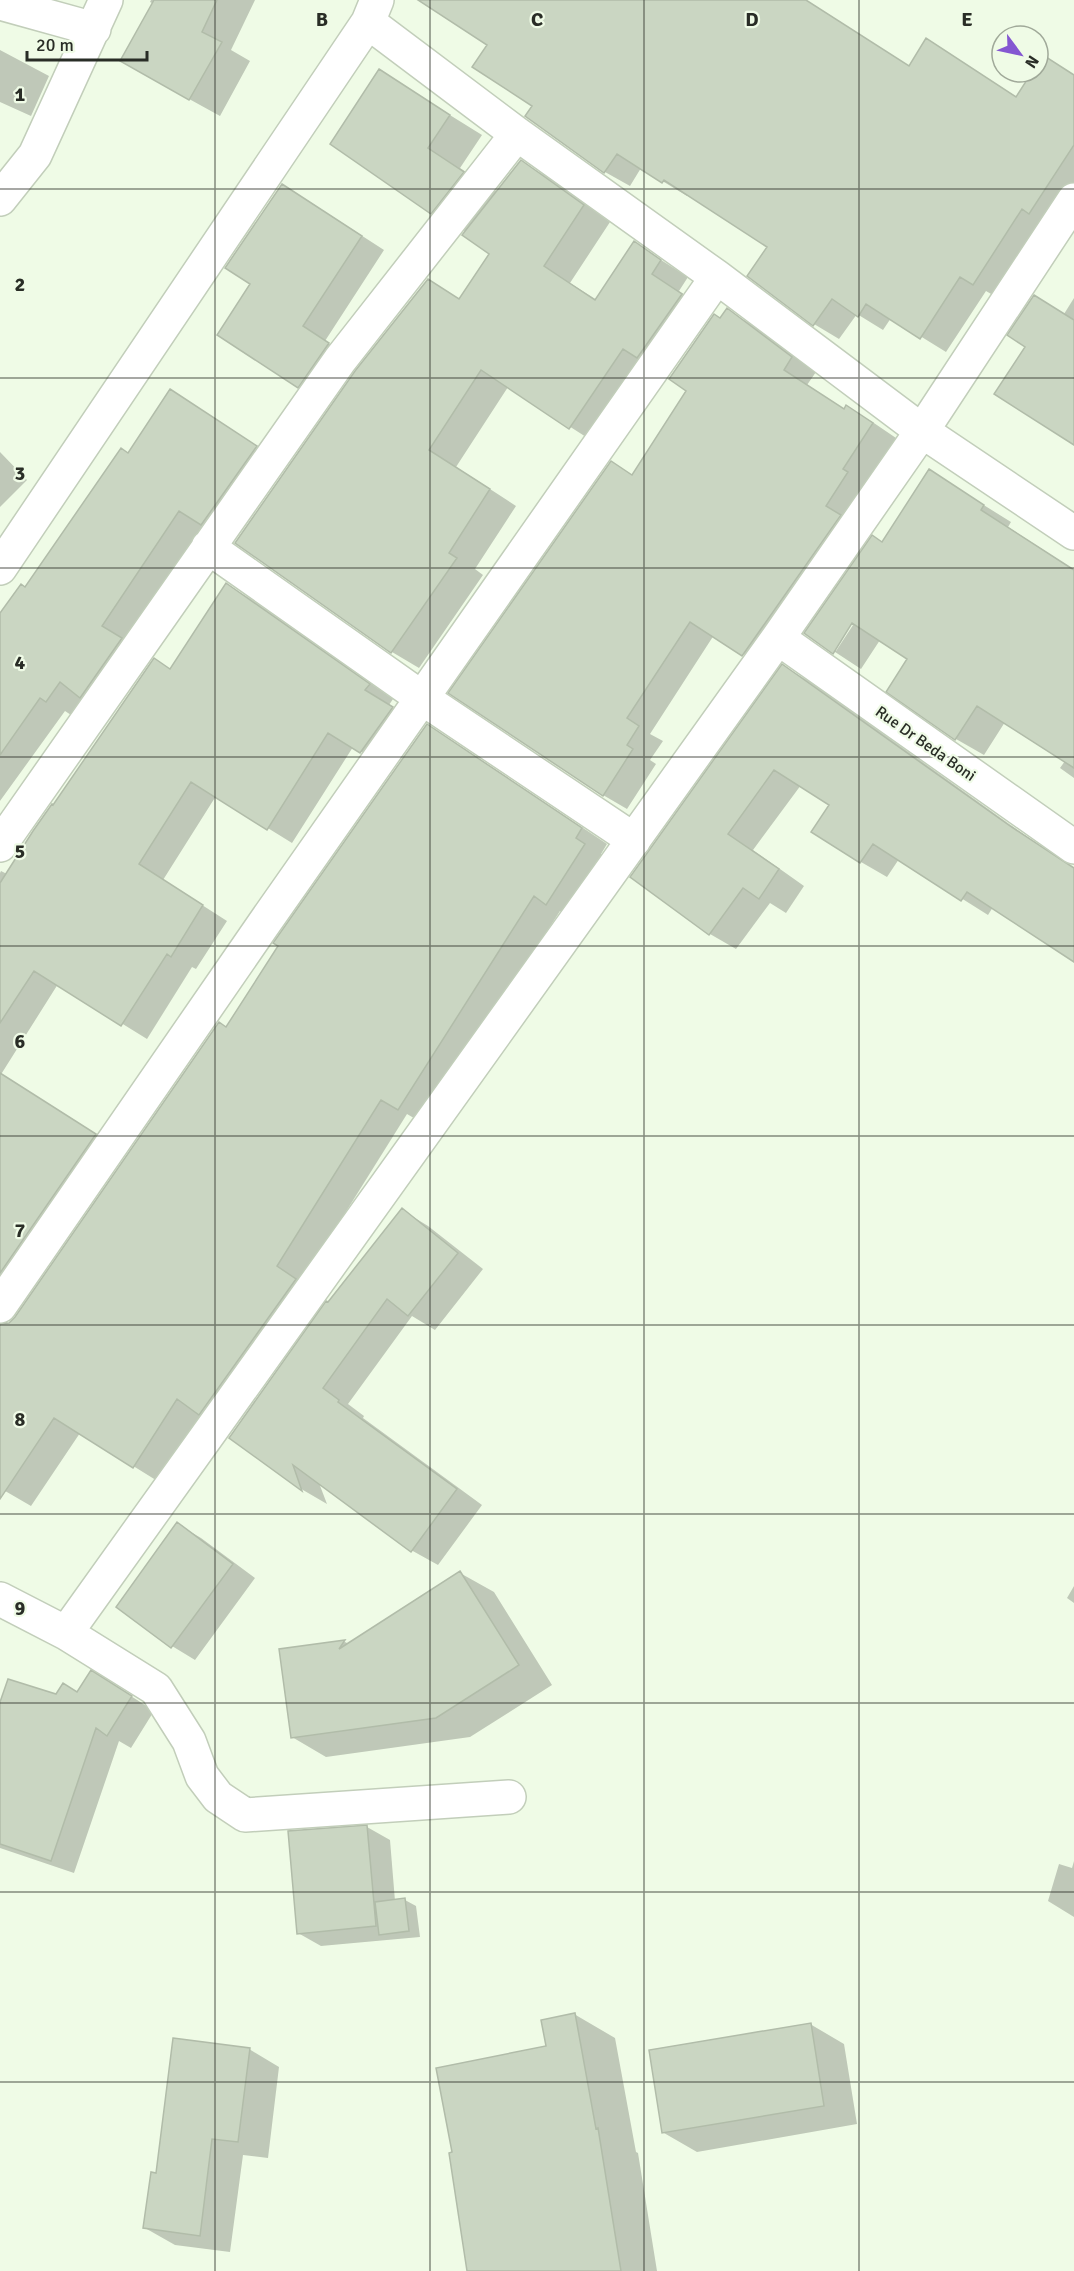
<svg xmlns="http://www.w3.org/2000/svg" width="1074" height="2271" font-family="Signika,sans-serif">
  <rect width="100%" height="100%" fill="#effbe6"/>
  <path fill="#0003" fill-rule="evenodd" d="M 151,0 L 255,0 L 231,50 L 250,61 L 220,116 L 151,78 L 154,4 L 150,2 Z
    M 420,0 L 806,0 L 910,67 L 927,40 L 1018,98 L 1034,72 L 1038,72 L 1038,66 L 1074,75 L 1074,199 L 998,298 L 986,291 L 946,352 L 891,318 L 883,330 L 857,314 L 839,339 L 814,324 L 769,246 L 689,194 L 687,196 L 641,168 L 630,186 L 605,172 L 527,116 L 534,105 L 489,44 Z
    M 0,50 L 49,76 L 31,116 L 0,102 Z
    M 379,71 L 482,135 L 460,168 L 497,192 L 521,162 L 548,177 L 610,222 L 570,283 L 597,300 L 634,243 L 688,277 L 679,291 L 709,311 L 597,444 L 508,387 L 456,467 L 516,506 L 475,569 L 483,575 L 419,668 L 392,652 L 428,281 L 461,300 L 491,254 L 466,232 L 432,212 Z
    M 305,199 L 384,250 L 325,341 L 351,358 L 322,400 L 299,386 Z
    M 1074,298 L 1074,444 L 1064,314 Z
    M 727,310 L 751,324 L 816,372 L 807,385 L 845,410 L 871,421 L 896,438 L 866,484 L 767,668 L 714,635 L 650,734 L 663,741 L 650,760 L 656,764 L 627,809 L 603,795 L 633,476 L 688,391 Z
    M 170,391 L 281,461 L 227,538 L 203,525 L 126,641 L 71,715 L 65,711 L 0,801 L 0,616 L 26,589 L 129,454 Z
    M 0,452 L 27,480 L 0,507 Z
    M 929,471 L 1011,522 L 1008,527 L 1074,570 L 1074,778 L 1060,768 L 1065,761 L 1005,722 L 984,755 L 956,739 L 888,691 L 909,659 L 880,640 L 861,669 L 806,633 L 873,537 L 882,543 ZM 855,617 L 857,619 L 836,651 L 834,649 Z
    M 227,585 L 251,599 L 393,699 L 389,705 L 416,723 L 386,766 L 353,747 L 292,843 L 216,796 L 163,880 L 227,921 L 196,969 L 192,967 L 147,1039 L 58,984 L 0,1076 L 0,873 L 1,871 L 7,874 L 54,807 L 171,670 Z
    M 783,666 L 809,681 L 1036,843 L 1074,868 L 1074,960 L 993,907 L 988,915 L 899,859 L 887,877 L 861,862 L 813,831 L 831,804 L 801,785 L 753,850 L 804,886 L 786,913 L 770,903 L 736,949 L 710,934 L 632,877 Z
    M 427,726 L 453,741 L 607,844 L 601,854 L 610,860 L 573,918 L 560,911 L 424,1124 L 407,1114 L 302,1282 L 159,1482 L 80,1433 L 31,1506 L 0,1488 L 0,1127 L 49,1104 L 121,1150 L 7,1321 L 8,1325 L 17,1318 L 227,1028 Z
    M 402,1210 L 428,1226 L 483,1269 L 435,1330 L 412,1316 L 348,1404 L 364,1416 L 363,1418 L 482,1505 L 438,1565 L 411,1550 L 319,1483 L 327,1504 L 303,1490 L 231,1437 Z
    M 177,1524 L 201,1538 L 255,1578 L 195,1660 L 172,1646 Z
    M 460,1573 L 494,1592 L 552,1685 L 470,1737 L 326,1757 L 292,1737 L 281,1651 L 345,1642 L 349,1644 Z
    M 1074,1586 L 1074,1603 L 1067,1598 Z
    M 114,1685 L 154,1711 L 131,1748 L 119,1741 L 74,1873 L 0,1848 L 0,1707 Z
    M 367,1827 L 390,1840 L 395,1901 L 405,1900 L 416,1906 L 420,1937 L 321,1946 L 298,1933 Z
    M 1074,1861 L 1074,1917 L 1048,1901 L 1059,1864 L 1072,1868 Z
    M 574,2014 L 615,2038 L 636,2152 L 638,2153 L 657,2271 L 469,2271 Z
    M 810,2024 L 844,2044 L 857,2124 L 697,2152 L 664,2133 Z
    M 249,2049 L 279,2067 L 268,2158 L 243,2155 L 230,2252 L 175,2245 L 145,2228 L 157,2174 Z"/>
  <path fill="#cad6c2" stroke="#b1bca9" stroke-width="1.5" d="M 154,0 L 217,0 L 202,32 L 222,42 L 189,100 L 120,61 Z
    M 418,0 L 806,0 L 909,66 L 926,38 L 1016,97 L 1032,72 L 1038,72 L 1038,63 L 1043,55 L 1074,75 L 1074,145 L 1029,214 L 1022,209 L 973,285 L 960,277 L 920,339 L 866,304 L 858,317 L 832,299 L 813,326 L 747,276 L 767,247 L 664,180 L 662,183 L 617,154 L 604,173 L 525,116 L 532,106 L 472,67 L 487,45 Z
    M 379,69 L 450,115 L 428,148 L 464,172 L 431,214 L 330,144 Z
    M 521,160 L 584,205 L 544,266 L 595,300 L 634,241 L 661,260 L 652,274 L 682,294 L 637,358 L 623,349 L 569,429 L 481,370 L 429,450 L 490,489 L 449,553 L 457,558 L 391,653 L 235,543 L 355,371 L 428,279 L 459,299 L 489,254 L 462,235 Z
    M 282,184 L 362,236 L 303,326 L 329,343 L 298,388 L 217,335 L 250,284 L 225,268 Z
    M 1034,295 L 1074,320 L 1074,445 L 994,394 L 1025,347 L 1007,335 Z
    M 727,308 L 792,357 L 784,370 L 844,409 L 846,405 L 873,423 L 843,469 L 848,472 L 826,506 L 841,515 L 742,656 L 690,622 L 627,718 L 639,726 L 627,745 L 633,749 L 603,796 L 448,693 L 611,461 L 632,475 L 686,391 L 669,379 L 714,314 L 720,318 Z
    M 170,389 L 257,446 L 201,525 L 179,511 L 102,626 L 122,638 L 80,698 L 60,682 L 46,702 L 40,698 L 0,755 L 0,613 L 21,584 L 25,587 L 121,448 L 128,453 Z
    M 929,469 L 984,505 L 981,510 L 1074,570 L 1074,768 L 977,706 L 955,740 L 886,692 L 907,659 L 852,623 L 833,654 L 804,633 L 872,535 L 882,542 Z
    M 226,583 L 370,684 L 365,690 L 393,707 L 360,753 L 328,733 L 267,830 L 191,782 L 139,864 L 203,905 L 171,957 L 167,954 L 121,1026 L 34,971 L 0,1023 L 0,883 L 33,831 L 52,804 L 53,805 L 154,658 L 170,669 Z
    M 782,664 L 1010,826 L 1074,868 L 1074,962 L 967,892 L 961,901 L 873,844 L 860,863 L 811,832 L 829,805 L 774,770 L 728,834 L 779,869 L 759,899 L 743,888 L 709,935 L 630,877 Z
    M 427,724 L 582,828 L 576,838 L 585,844 L 546,905 L 534,896 L 398,1110 L 381,1100 L 277,1266 L 296,1279 L 199,1415 L 177,1399 L 133,1468 L 54,1418 L 0,1499 L 0,1324 L 9,1323 L 15,1317 L 219,1022 L 226,1027 L 278,946 L 273,943 Z
    M 0,1073 L 96,1134 L 0,1273 Z
    M 402,1208 L 458,1253 L 408,1316 L 387,1299 L 323,1388 L 339,1400 L 338,1402 L 457,1489 L 411,1552 L 293,1465 L 302,1491 L 229,1438 L 326,1301 L 328,1302 Z
    M 177,1522 L 233,1564 L 171,1648 L 116,1607 Z
    M 460,1571 L 519,1665 L 436,1718 L 291,1738 L 279,1649 L 345,1640 L 339,1649 Z
    M 91,1670 L 132,1696 L 107,1736 L 96,1728 L 51,1861 L 0,1844 L 0,1702 L 8,1679 L 56,1694 L 63,1683 L 77,1692 Z
    M 367,1825 L 376,1926 L 297,1934 L 288,1831 Z
    M 405,1898 L 409,1931 L 379,1935 L 375,1902 Z
    M 575,2013 L 596,2129 L 598,2128 L 621,2271 L 467,2271 L 449,2153 L 452,2152 L 436,2068 L 546,2046 L 541,2020 Z
    M 811,2023 L 824,2106 L 662,2133 L 649,2050 Z
    M 173,2038 L 250,2048 L 238,2142 L 212,2139 L 200,2236 L 143,2228 L 151,2172 L 156,2173 Z"/>
  <g fill="none" stroke-linecap="round" stroke-linejoin="round">
    <defs>
      <path id="minor" d="M 0,3 L 94,29
        M 368,22 L 517,134 L 717,277 L 922,431 L 1074,533
        M 0,199 L 35,155 L 106,0
        M 208,547 L 422,698 L 634,840
        M 0,568 L 368,22 L 377,0
        M 778,638 L 1074,847
        M 0,845 L 340,360 L 517,134
        M 0,1306 L 263,925 L 717,277
        M 0,1599 L 66,1633 L 156,1689 L 189,1741 L 202,1776 L 218,1797 L 245,1815 L 509,1797
        M 66,1633 L 778,638 L 922,431 L 1074,200"/>
    </defs>
    <use href="#minor" stroke="#c2ceba" stroke-width="36"/>
    <use href="#minor" stroke="#fff" stroke-width="33"/>
  </g>
  <path fill="none" stroke="#292d26" stroke-width="1.5" stroke-opacity="0.55" d="M 215,0 L 215,2271M 430,0 L 430,2271M 644,0 L 644,2271M 859,0 L 859,2271M 0,189 L 1074,189M 0,378 L 1074,378M 0,568 L 1074,568M 0,757 L 1074,757M 0,946 L 1074,946M 0,1136 L 1074,1136M 0,1325 L 1074,1325M 0,1514 L 1074,1514M 0,1703 L 1074,1703M 0,1892 L 1074,1892M 0,2082 L 1074,2082"/>
  <g text-anchor="middle" stroke-width="4.5" stroke-linejoin="round" paint-order="stroke">
    <g font-size="16" fill="#292d26" stroke="#effbe6">
      <text transform="translate(926 743) rotate(35)" y="6">Rue Dr Beda Boni</text>
    </g>
  </g>
  <g font-size="20" text-anchor="middle" font-weight="bold" fill="#292d26" stroke="#effbe6" stroke-width="4.5" stroke-linejoin="round" paint-order="stroke">
    <text x="322" y="26">B</text>
    <text x="537" y="26">C</text>
    <text x="752" y="26">D</text>
    <text x="967" y="26">E</text>
    <text x="20" y="101">1</text>
    <text x="20" y="291">2</text>
    <text x="20" y="480">3</text>
    <text x="20" y="669">4</text>
    <text x="20" y="858">5</text>
    <text x="20" y="1048">6</text>
    <text x="20" y="1237">7</text>
    <text x="20" y="1426">8</text>
    <text x="20" y="1615">9</text>
  </g>
  <g transform="translate(1020 54) rotate(123)"><circle r="28" fill="#effbe6" stroke="#a0a999" stroke-width="1.5"/>
  <path d="M0-4.5L10 22L0 15L-10 22Z" fill="#8457d1"/>
  <text y="-9" font-size="16" font-weight="bold" text-anchor="middle" fill="#292d26">N</text>
  </g>
  <path d="M27 51v9h120v-9" fill="none" stroke="#292d26" stroke-width="3"/>
  <text x="36" y="51" font-size="18" fill="#292d26" stroke="#effbe6" stroke-width="4.5" paint-order="stroke">20 m</text>
</svg>
